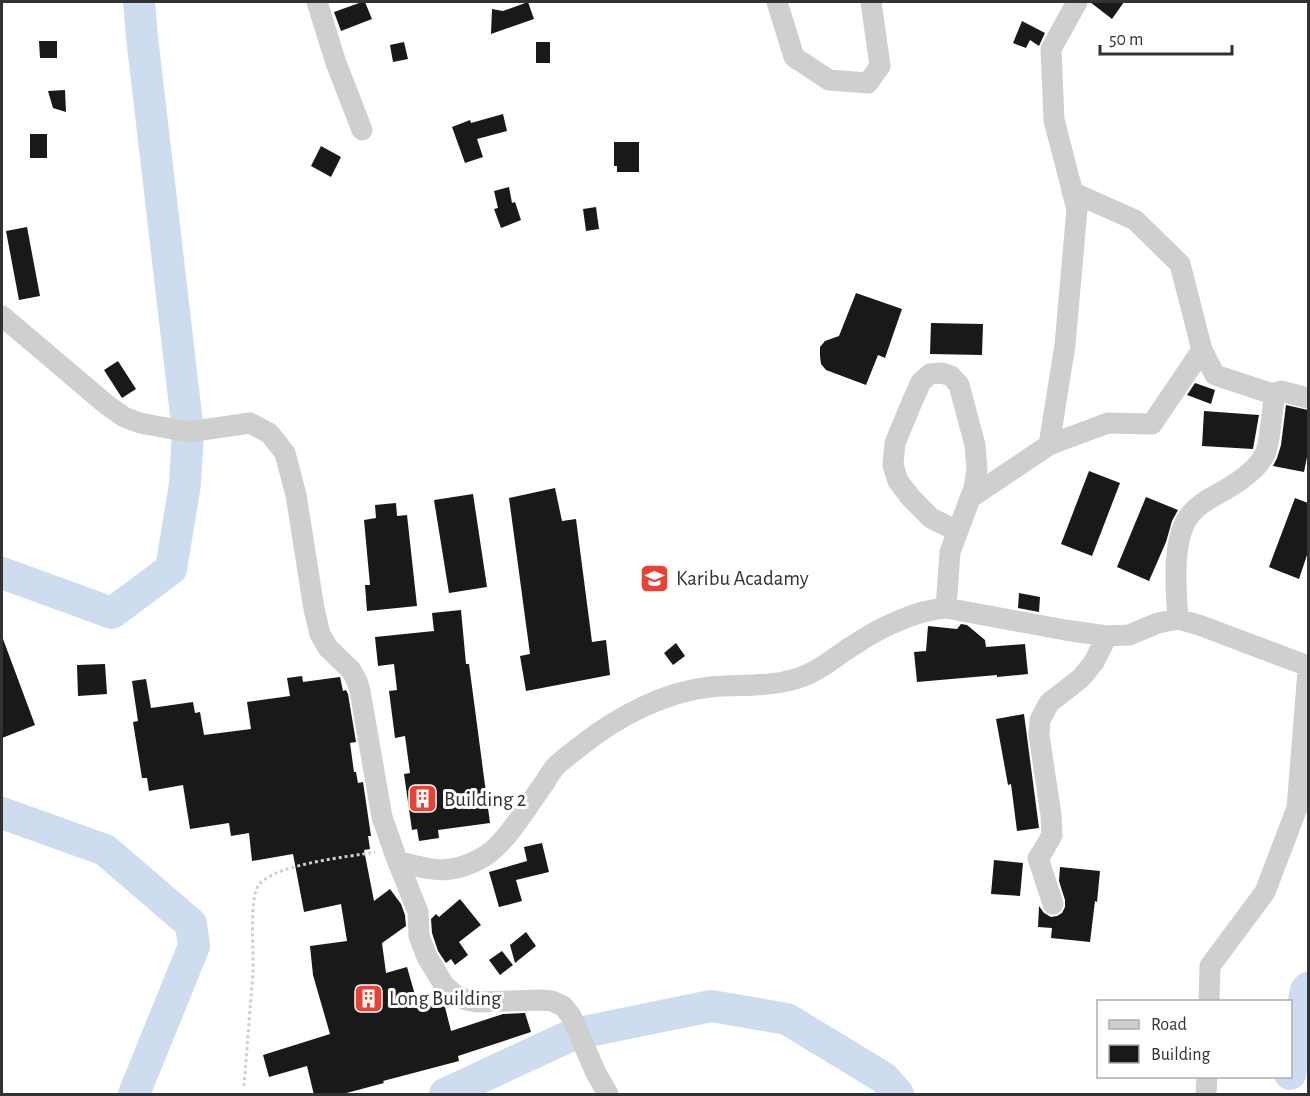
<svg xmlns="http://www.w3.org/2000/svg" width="1310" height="1096" font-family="'Alegreya Sans',sans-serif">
  <rect width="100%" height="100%" fill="#fff"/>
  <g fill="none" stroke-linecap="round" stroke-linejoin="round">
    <path stroke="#cddcee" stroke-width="32" d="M 2,573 L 112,613 L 171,569 L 185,484 L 188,432 L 142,37 L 139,2
      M 2,813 L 105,850 L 191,924 L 194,946 L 134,1094
      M 1290,1074 L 1306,990 L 1308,988
      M 445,1094 L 574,1034 L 711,1006 L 787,1019 L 884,1078 L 898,1094"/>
  </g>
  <path fill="#191919" d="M 362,2 L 365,2 L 372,19 L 341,31 L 334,12 Z
    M 528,2 L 534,19 L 491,34 L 492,9 L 503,11 Z
    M 1090,2 L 1124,2 L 1112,19 Z
    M 1022,21 L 1045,33 L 1039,46 L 1030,40 L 1026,48 L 1013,43 Z
    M 39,41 L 57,41 L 57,58 L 40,58 Z
    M 404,42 L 408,59 L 393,62 L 390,45 Z
    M 536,42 L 550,42 L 550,63 L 536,63 Z
    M 65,90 L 66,112 L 53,108 L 48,91 Z
    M 503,114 L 507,131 L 477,139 L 483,157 L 465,163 L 452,127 L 470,120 L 471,123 Z
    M 30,134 L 47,134 L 47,158 L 30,158 Z
    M 614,142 L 639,142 L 639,172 L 617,172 L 617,166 L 614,166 Z
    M 321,146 L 341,157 L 331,177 L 311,166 Z
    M 509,187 L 512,203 L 515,202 L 521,220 L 501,228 L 494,209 L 498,208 L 494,191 Z
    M 596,207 L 599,229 L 586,231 L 583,209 Z
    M 27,227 L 40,296 L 19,300 L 6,231 Z
    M 856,293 L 902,309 L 885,358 L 878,355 L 866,385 L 826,370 L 821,364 L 820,356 L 820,347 L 825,341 L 839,336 Z
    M 931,323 L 983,324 L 982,355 L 930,354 Z
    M 118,361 L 136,389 L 122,398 L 104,370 Z
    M 1195,383 L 1215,390 L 1211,404 L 1187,395 Z
    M 1286,405 L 1308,410 L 1308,452 L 1304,472 L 1273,466 L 1277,458 L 1281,445 Z
    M 1204,411 L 1259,415 L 1253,449 L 1202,446 Z
    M 1089,471 L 1120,483 L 1092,556 L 1061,544 Z
    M 555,488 L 562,521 L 576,519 L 592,642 L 606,640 L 610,675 L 526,691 L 520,656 L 530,654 L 509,498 Z
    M 473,494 L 487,587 L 449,593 L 434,500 Z
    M 1146,497 L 1178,510 L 1172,521 L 1166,542 L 1149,581 L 1117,567 Z
    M 1295,498 L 1308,503 L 1308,552 L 1299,579 L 1269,567 Z
    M 396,503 L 397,516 L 407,515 L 417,606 L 367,611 L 365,585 L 370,585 L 364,520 L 376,518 L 375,505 Z
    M 1019,593 L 1040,597 L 1039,612 L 1018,608 Z
    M 461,610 L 466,664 L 469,664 L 490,823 L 438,830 L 439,838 L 419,841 L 417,829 L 412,830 L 404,774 L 410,773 L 405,736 L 395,738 L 389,691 L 397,690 L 394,664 L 378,666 L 375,637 L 434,631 L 432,613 Z
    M 961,624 L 967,625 L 985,640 L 986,647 L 1025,644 L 1028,674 L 997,677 L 997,675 L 917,682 L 914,652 L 926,651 L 928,626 L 957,629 Z
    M 3,639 L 35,725 L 2,738 L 2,640 Z
    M 676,643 L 685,656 L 673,665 L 664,653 Z
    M 105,664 L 107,694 L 78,696 L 77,665 Z
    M 302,676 L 303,682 L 340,677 L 343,691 L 346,690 L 348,694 L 356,742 L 350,743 L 354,772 L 356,772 L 358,783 L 363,782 L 371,836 L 368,836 L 370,849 L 364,850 L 374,901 L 390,889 L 401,904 L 405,915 L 406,926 L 382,943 L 386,973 L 407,967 L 419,1009 L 444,1003 L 451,1031 L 503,1014 L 525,1013 L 531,1032 L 458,1056 L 459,1061 L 383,1081 L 384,1083 L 339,1095 L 314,1095 L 307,1066 L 269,1077 L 263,1055 L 330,1034 L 313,975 L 310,946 L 347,941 L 341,904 L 304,912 L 293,854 L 252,861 L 249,833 L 231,836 L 229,823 L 190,829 L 183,785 L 149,791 L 147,778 L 142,778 L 133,722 L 138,721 L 132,681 L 146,679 L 151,708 L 193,702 L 195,713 L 200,712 L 204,735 L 251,729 L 247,702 L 290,696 L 287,678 Z
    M 1024,714 L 1039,828 L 1017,831 L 1011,784 L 1008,785 L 996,719 Z
    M 542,843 L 549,872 L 516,880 L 522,901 L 499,907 L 489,872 L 527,861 L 524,847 Z
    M 994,860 L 1023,863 L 1020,896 L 991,894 Z
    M 1060,867 L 1100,871 L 1097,902 L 1095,901 L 1090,942 L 1051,938 L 1052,928 L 1038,927 L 1039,906 L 1044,913 L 1051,917 L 1057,916 L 1062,913 L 1065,907 L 1065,900 L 1059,881 Z
    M 460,899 L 481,925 L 459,942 L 468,955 L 455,965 L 451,959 L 446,963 L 438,951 L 432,933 L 431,919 L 436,914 L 439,917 Z
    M 526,932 L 536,946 L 515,963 L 510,945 Z
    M 502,951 L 513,965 L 500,975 L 489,960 Z"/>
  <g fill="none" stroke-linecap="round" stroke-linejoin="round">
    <path stroke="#cfcfcf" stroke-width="3" stroke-dasharray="3 3" stroke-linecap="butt" d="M 244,1086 C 247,1048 250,1010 253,972 C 254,953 249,900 258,886 C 272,864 349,857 375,852"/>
    <path stroke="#cfcfcf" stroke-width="21" d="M 317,2 L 336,63 L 362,130
      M 777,2 L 794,57 L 829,80 L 868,83 L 880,66 L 871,2
      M 2,316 L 107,405 L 124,417 L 140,423 L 188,432 L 250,423 L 269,433 L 285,453 L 296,495 L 314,609 L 320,634 L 328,648 L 351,670 L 357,681 L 360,691 L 382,817 L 396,857 L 418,912 L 419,936 L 427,957 L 444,985 L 454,994 L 466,1000 L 477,1002 L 540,1000 L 552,1001 L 563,1006 L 571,1016 L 596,1073 L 608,1094
      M 1202,350 L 1215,375 L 1276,395
      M 1049,445 L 1108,423 L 1152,424 L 1202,350 L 1180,264 L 1135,220 L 1072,192
      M 970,498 L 1049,445 L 1065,345 L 1077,209 L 1054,120 L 1051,49 L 1077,2
      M 946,608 L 950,552 L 974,488 L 977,470 L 975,445 L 959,385 L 951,376 L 942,373 L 930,374 L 921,382 L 912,402 L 895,443 L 893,465 L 898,481 L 911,498 L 931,518 L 957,531
      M 1178,619 C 1176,590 1171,539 1190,515 C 1198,504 1212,497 1223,491 C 1239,482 1257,470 1265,454 C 1270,443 1272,412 1274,399 L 1278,392 L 1281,391 L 1308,398
      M 398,861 C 433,871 452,876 485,856 C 507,842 529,804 545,782 C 548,777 551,772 555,767 C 563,759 574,751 583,744 C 619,716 664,692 710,687 C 742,684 773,688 804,676 C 823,669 837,655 854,645 C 879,628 916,610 946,608 L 1065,630 L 1107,636 L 1129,635 L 1158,623 L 1178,619 L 1199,625 L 1308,666
      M 1053,904 L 1038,858 L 1043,851 L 1052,835 L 1051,815 L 1039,735 L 1040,720 L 1049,703 L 1081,678 L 1094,662 L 1107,636
      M 1209,1002 L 1210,966 L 1265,892 L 1297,808 L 1308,671
      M 1206,1094 L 1207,1076"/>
  </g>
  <defs>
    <symbol id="school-square" viewBox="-11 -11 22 22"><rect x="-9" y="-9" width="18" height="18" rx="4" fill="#e84135" stroke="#fff"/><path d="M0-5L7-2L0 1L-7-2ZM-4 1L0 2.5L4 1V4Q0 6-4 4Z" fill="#fff"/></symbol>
    <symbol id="building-square" viewBox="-11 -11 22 22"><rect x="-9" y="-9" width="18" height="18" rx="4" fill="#e84135" stroke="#fff"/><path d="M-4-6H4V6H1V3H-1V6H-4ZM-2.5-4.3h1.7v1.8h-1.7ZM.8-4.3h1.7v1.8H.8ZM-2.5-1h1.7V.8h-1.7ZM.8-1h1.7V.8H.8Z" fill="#fff"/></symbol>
  </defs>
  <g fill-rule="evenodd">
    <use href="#school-square" x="638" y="562" width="33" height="33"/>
    <use href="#building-square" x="406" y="782" width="33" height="33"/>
    <use href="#building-square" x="352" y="982" width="33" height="33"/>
  </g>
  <g text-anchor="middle" stroke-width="6" stroke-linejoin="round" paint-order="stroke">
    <g font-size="21" fill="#323232" stroke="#fff" text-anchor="start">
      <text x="676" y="585">Karibu Acadamy</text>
      <text x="444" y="806">Building 2</text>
      <text x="389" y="1005">Long Building</text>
    </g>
  </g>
  <rect width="1310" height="1096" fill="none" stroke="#323232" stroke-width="6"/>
  <rect x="1097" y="1000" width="195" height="78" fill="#ffffff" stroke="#adadad" stroke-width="1.5"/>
  <rect x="1109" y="1020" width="30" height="9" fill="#cfcfcf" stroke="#adadad" stroke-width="1.5"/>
  <text x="1151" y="1030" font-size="18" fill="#323232">Road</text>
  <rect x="1109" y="1045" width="30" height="18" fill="#191919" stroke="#adadad" stroke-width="1.5"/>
  <text x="1151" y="1060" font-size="18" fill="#323232">Building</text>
  <path d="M1100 45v9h132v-9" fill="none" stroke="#323232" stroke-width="3"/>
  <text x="1109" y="45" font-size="18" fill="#323232" stroke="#ffffff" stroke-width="4.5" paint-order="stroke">50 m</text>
</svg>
